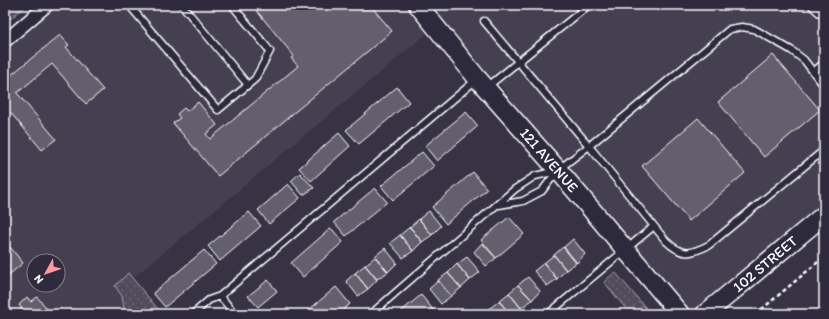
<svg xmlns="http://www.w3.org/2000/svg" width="829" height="319" font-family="Itim,sans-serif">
  <defs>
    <pattern id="grass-dots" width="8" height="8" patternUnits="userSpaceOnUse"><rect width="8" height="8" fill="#514c5c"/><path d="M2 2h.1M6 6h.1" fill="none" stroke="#6b6774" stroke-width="1.8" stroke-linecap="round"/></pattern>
  </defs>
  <rect width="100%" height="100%" fill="#373345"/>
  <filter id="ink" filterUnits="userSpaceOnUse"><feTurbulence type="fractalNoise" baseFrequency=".025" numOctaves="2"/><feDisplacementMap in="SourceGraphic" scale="8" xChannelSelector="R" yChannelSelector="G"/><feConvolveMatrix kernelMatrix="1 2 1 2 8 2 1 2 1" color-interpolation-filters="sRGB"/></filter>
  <g filter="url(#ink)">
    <path fill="#444051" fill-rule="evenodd" d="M 47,5 L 824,5 L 824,215 L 705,314 L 680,314 L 558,170 L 502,86 L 436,26 L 121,288 L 143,314 L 5,314 L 5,41 ZM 34,261 L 58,261 L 58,285 L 34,285 Z"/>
    <path fill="url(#grass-dots)" stroke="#a8a6ae" d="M 5,5 L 27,5 L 5,23 Z
      M 615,272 L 651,314 L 623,314 L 627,310 L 604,282 Z
      M 128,273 L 162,314 L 125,314 L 122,296 L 115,286 Z"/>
    <path fill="#635f6d" stroke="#fff" d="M 262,5 L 370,5 L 392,31 L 218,176 L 173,123 L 180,118 L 177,114 L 184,108 L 187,111 L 198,102 L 217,125 L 206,134 L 210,139 L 298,66 L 291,58 L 294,56 L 256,10 Z
      M 60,35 L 69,45 L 66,47 L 103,90 L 86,104 L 52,64 L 17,93 L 56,139 L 42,150 L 5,106 L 5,80 Z
      M 773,55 L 820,110 L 764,157 L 718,102 Z
      M 397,87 L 409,102 L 359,144 L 346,130 Z
      M 466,112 L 478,126 L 437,161 L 425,146 Z
      M 698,118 L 745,173 L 689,221 L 642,166 Z
      M 339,133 L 350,146 L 311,181 L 299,168 Z
      M 422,152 L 434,166 L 393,200 L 381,186 Z
      M 473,172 L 487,189 L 446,224 L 432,207 Z
      M 300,173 L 314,188 L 303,195 L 291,181 Z
      M 288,184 L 300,198 L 269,224 L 258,210 Z
      M 375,188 L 387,202 L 346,236 L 334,222 Z
      M 429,211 L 441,226 L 432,235 L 419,219 Z
      M 249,212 L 261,226 L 220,261 L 208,246 Z
      M 509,217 L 524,234 L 496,258 L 481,240 Z
      M 419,219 L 432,235 L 422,242 L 410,227 Z
      M 410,227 L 422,242 L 413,251 L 400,235 Z
      M 331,228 L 343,242 L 303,277 L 291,263 Z
      M 400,235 L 413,251 L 403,258 L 390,243 Z
      M 573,239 L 585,254 L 577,263 L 564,247 Z
      M 5,241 L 23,263 L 5,278 Z
      M 482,243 L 496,258 L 486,266 L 474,252 Z
      M 563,247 L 576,263 L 566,270 L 554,255 Z
      M 385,248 L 397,263 L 388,272 L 375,256 Z
      M 204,250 L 216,264 L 165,307 L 153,293 Z
      M 554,255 L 566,270 L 557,279 L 544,263 Z
      M 375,257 L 388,272 L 377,279 L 365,265 Z
      M 467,257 L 480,272 L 470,280 L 457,264 Z
      M 544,263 L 557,279 L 547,286 L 534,271 Z
      M 457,264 L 470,280 L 461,288 L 448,273 Z
      M 365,265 L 377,280 L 368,289 L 355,273 Z
      M 355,273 L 368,289 L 358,296 L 346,281 Z
      M 448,273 L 461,288 L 451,296 L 438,280 Z
      M 528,277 L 540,291 L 532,300 L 518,285 Z
      M 268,280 L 277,291 L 258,307 L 248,296 Z
      M 438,281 L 451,296 L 441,304 L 429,289 Z
      M 518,285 L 532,300 L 521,308 L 509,293 Z
      M 336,287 L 350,304 L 338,314 L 304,314 Z
      M 509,293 L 521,308 L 515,314 L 510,314 L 499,301 Z
      M 421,295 L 435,312 L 432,314 L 398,314 Z
      M 27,297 L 31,302 L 37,297 L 51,313 L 49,314 L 17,314 L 22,309 L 19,305 Z
      M 499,301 L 510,314 L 493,314 L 489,309 Z"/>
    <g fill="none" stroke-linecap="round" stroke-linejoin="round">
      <defs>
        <path id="lane" d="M 129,5 L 218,110 L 255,79 L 270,51 L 232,5
          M 182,5 L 248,85
          M 484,21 L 589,146 L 558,170 L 542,191 L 523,201 L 499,205
          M 813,72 L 824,63
          M 824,86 L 804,60 L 791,50 L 754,29 L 742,27 L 730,29 L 589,146 L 666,241 C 682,256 689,255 709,245 L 824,150
          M 487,87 L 589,5
          M 220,296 L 235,314
          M 193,314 L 209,300 L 220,296 L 476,80
          M 371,314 L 515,189 L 535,176 L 557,171
          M 548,314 L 654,226"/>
        <path id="street" d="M 815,5 L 824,13
          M 5,41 L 47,5"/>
        <path id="secondary" d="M 418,5 L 477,78 L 558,170 L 680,314
          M 705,314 L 824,215"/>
      </defs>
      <use href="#lane" stroke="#fff" stroke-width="9"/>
      <use href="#street" stroke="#fff" stroke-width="15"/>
      <use href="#secondary" stroke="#fff" stroke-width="21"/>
      <path stroke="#fff" stroke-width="2.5" stroke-dasharray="4 3" stroke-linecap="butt" d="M 756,314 L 824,257"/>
      <use href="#lane" stroke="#2f2a3d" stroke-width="6"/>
      <use href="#street" stroke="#2f2a3d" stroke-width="12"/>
      <use href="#secondary" stroke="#2f2a3d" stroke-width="18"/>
    </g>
  </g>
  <g text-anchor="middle" stroke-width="3.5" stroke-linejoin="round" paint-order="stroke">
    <g font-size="15" fill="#fff" stroke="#2f2a3d">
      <text transform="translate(549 160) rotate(49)" y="5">121 AVENUE</text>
      <text transform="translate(765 264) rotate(-40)" y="5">102 STREET</text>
    </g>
  </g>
  <rect width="829" height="319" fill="none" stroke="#2f2a3d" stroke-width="20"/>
  <rect x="10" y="10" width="809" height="299" fill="none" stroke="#fff" stroke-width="1.5" filter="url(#ink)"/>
  <g transform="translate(46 273) rotate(230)"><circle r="19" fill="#2f2a3d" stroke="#827f8b"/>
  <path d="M0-3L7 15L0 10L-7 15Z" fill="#ff9aa2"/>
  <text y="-6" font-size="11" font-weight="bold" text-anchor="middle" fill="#ffffff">N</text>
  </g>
</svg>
